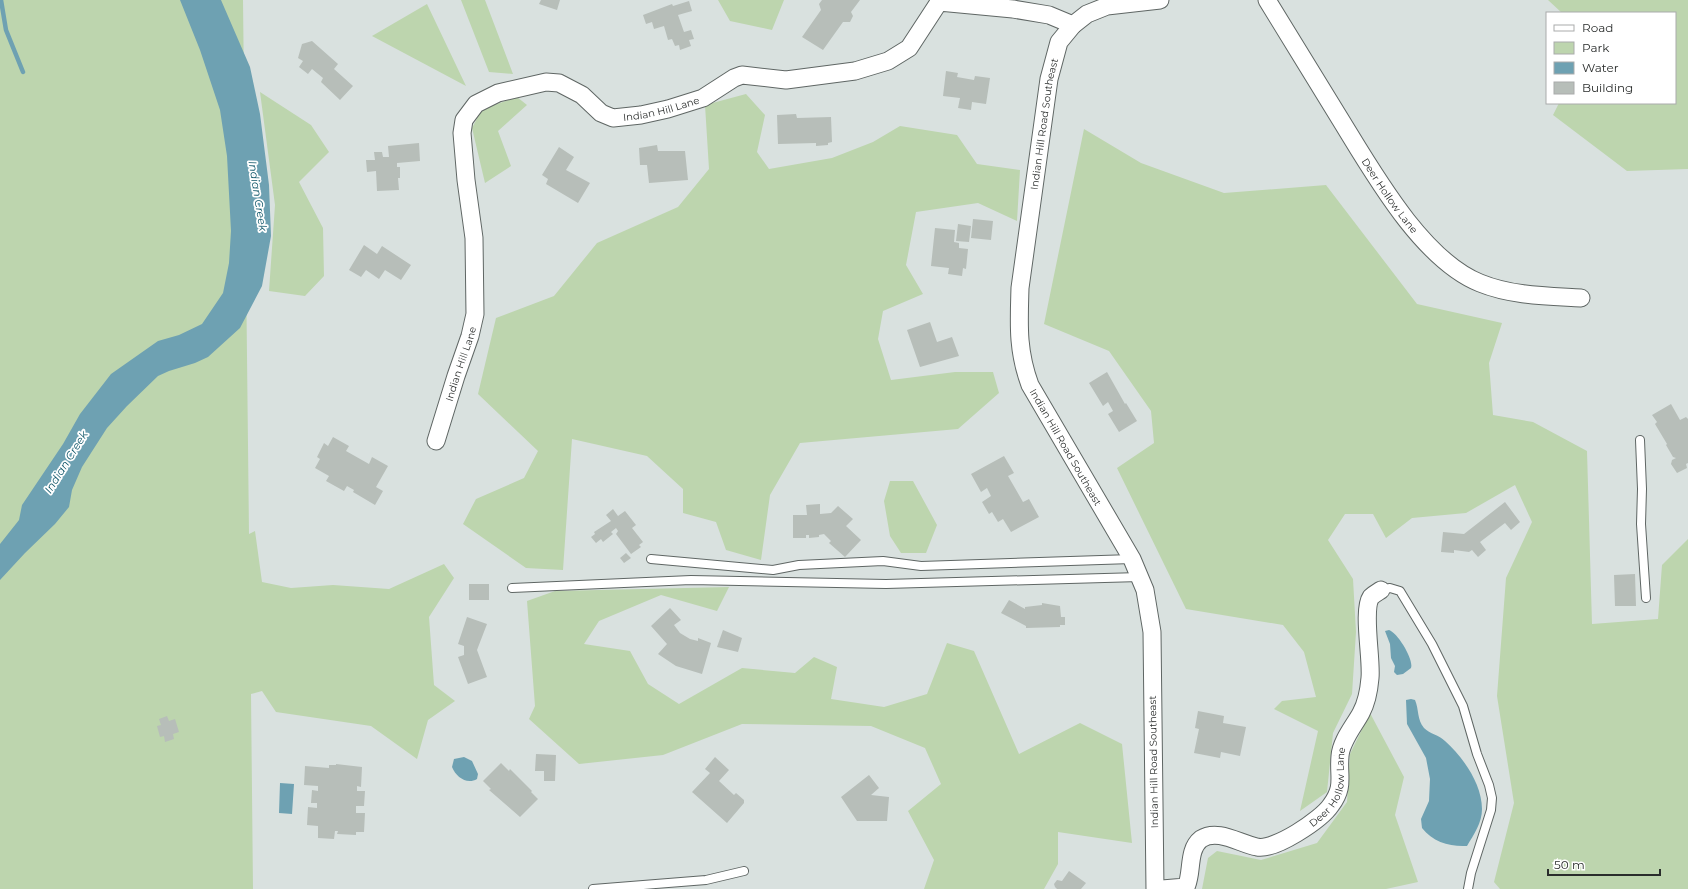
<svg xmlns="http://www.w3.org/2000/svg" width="1688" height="889" font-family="Montserrat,sans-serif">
  <rect width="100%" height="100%" fill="#d9e1df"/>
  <path fill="#bdd5ae" d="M 0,0 L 243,0 L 249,534 L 255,531 L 262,582 L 291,588 L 333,585 L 389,589 L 444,564 L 454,578 L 429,617 L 434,685 L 455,701 L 428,720 L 417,759 L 371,726 L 276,712 L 262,691 L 251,694 L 253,889 L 0,889 Z
    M 461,0 L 485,0 L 513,74 L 489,72 Z
    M 718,0 L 784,0 L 772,30 L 730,21 Z
    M 1548,0 L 1688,0 L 1688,169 L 1627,171 L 1553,115 L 1559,103 L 1675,103 L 1675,13 L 1562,13 Z
    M 427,4 L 466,86 L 372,36 Z
    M 260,92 L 311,125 L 329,152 L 299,182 L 323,228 L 324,276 L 305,296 L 269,291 L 275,205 Z
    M 746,94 L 765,115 L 757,152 L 769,169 L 832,158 L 873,142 L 900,126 L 957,135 L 977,164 L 1020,170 L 1017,221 L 978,203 L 916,212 L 906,265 L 923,294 L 883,311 L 878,339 L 891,380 L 955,372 L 993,372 L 999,393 L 958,429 L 800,443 L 770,495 L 761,560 L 726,550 L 716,522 L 683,513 L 683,489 L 647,456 L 572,439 L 563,570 L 526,568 L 463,524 L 476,499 L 524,478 L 538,451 L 478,394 L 496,318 L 554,296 L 597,243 L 678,207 L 709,169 L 705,105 Z
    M 517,97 L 527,105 L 498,131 L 511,166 L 485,183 L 472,128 L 482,109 Z
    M 1084,129 L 1141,163 L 1224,193 L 1326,185 L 1417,304 L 1502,323 L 1489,363 L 1493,415 L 1533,422 L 1587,451 L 1592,624 L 1658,619 L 1662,565 L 1688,539 L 1688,889 L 1500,889 L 1494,882 L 1514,803 L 1497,696 L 1506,578 L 1532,522 L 1515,485 L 1466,513 L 1412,518 L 1386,538 L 1373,514 L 1345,514 L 1328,540 L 1353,579 L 1356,632 L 1352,694 L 1333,733 L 1327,792 L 1300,811 L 1318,731 L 1274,709 L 1282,701 L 1316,697 L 1304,652 L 1283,625 L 1186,609 L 1117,468 L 1154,443 L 1151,411 L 1109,351 L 1044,324 Z
    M 890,481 L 913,481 L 937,525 L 926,553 L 901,553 L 890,536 L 884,501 Z
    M 729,587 L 717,611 L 661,595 L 599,621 L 584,644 L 630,651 L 648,684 L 679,704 L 742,668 L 795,673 L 814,657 L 837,667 L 831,699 L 884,707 L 927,694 L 947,643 L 974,651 L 1019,754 L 1080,723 L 1122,744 L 1132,843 L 1058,832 L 1058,864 L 1044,889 L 924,889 L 934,860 L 908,811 L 941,784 L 925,748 L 871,726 L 742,724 L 663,755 L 579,764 L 529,719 L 535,706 L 527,601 L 555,591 Z
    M 1370,713 L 1404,777 L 1395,815 L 1418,882 L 1386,889 L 1202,889 L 1208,858 L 1217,851 L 1261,860 L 1317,843 L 1347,802 L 1350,754 Z"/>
  <path fill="#6ea1b2" d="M 180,0 L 221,0 L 250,67 L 260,114 L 269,185 L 271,236 L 262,286 L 240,328 L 208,357 L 195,363 L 169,371 L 158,376 L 127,406 L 107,428 L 82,467 L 72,490 L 69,507 L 55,524 L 25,553 L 0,580 L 0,544 L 19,520 L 22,505 L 63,444 L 80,414 L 111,374 L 158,341 L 179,335 L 202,324 L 223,293 L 229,263 L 231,231 L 227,156 L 220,110 L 200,50 Z
    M 1389,630 C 1398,633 1414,660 1411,668 L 1403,674 L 1397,675 L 1394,672 L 1395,666 L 1391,658 L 1390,644 L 1385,631 Z
    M 1411,699 L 1415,700 C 1419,709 1417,720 1424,728 C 1430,734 1439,735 1445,741 C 1463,757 1482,784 1482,809 C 1482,823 1474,834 1467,846 C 1450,847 1433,842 1422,828 L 1421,819 L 1429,801 L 1430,779 L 1426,758 L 1407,724 L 1406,700 Z
    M 464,757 L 472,761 L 478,774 L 477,779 C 467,785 456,777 452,767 L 454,759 Z
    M 280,783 L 294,784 L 292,814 L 279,813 Z"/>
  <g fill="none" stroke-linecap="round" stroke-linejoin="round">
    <path stroke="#6ea1b2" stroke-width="4.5" d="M 1,0 L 6,30 L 23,72"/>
  </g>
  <path fill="#b7beb9" d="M 541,0 L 560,0 L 557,10 L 539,4 Z
    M 822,0 L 860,0 L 851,12 L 853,16 L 850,22 L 843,22 L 823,50 L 802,37 L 821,10 L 819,4 Z
    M 689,1 L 692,11 L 678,15 L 684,32 L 691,30 L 694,39 L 689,40 L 691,46 L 680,50 L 679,45 L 675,46 L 672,39 L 668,40 L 664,26 L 654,29 L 652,22 L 646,24 L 643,15 L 672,4 L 673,6 Z
    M 312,41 L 338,64 L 334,69 L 353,86 L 340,100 L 321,82 L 323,78 L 312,69 L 308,74 L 299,67 L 303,61 L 298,58 L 302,44 Z
    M 946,71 L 958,73 L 957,77 L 974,80 L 975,76 L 990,78 L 986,104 L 972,102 L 971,110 L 958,108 L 960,98 L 943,96 Z
    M 796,114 L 797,118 L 831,117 L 832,142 L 828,143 L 828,145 L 816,146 L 816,143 L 778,144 L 777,115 Z
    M 419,143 L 420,161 L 397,163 L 397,167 L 400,167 L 400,178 L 398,178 L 399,190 L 377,191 L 376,171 L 367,172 L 366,160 L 375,160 L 374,152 L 382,152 L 383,157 L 389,157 L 388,146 Z
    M 657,145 L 658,151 L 685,151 L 688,180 L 649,183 L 647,165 L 640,165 L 639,148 Z
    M 559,147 L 574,157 L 566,170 L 590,183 L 578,203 L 546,184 L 548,179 L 542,175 Z
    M 973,219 L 993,221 L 991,240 L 971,238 Z
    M 958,224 L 971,226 L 969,242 L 956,241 Z
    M 935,228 L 955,230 L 954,242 L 959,243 L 959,248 L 968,249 L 966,269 L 963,268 L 962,276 L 948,274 L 949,268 L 931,266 Z
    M 364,245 L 377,254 L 382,246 L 411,265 L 401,280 L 385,270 L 379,279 L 366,270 L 361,277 L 349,270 Z
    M 930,322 L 937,342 L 952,337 L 959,356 L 920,367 L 907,330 Z
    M 1107,372 L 1125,404 L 1126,403 L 1137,421 L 1119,432 L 1108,414 L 1113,411 L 1108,402 L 1103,406 L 1089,383 Z
    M 1671,404 L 1680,420 L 1686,417 L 1688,419 L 1688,463 L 1686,464 L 1687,468 L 1677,473 L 1671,464 L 1672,460 L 1676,458 L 1673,457 L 1666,445 L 1667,444 L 1655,424 L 1657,422 L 1652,415 Z
    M 333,437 L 349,446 L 346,451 L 369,464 L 372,457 L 388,466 L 376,487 L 383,491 L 375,505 L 353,492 L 354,490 L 347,486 L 344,491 L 326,481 L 329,476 L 315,468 L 320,459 L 317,457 L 324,443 L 328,446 Z
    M 1004,456 L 1014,473 L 1008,476 L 1023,502 L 1029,499 L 1039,517 L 1011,532 L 1003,519 L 998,522 L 992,512 L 989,514 L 982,502 L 991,496 L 987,488 L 981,492 L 971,474 Z
    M 1505,502 L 1520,522 L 1511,530 L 1505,523 L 1480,542 L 1486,550 L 1478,557 L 1472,550 L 1469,552 L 1454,550 L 1454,553 L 1441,552 L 1443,532 L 1464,534 Z
    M 820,504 L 820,514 L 831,513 L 838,506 L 853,519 L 846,526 L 861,540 L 845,557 L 829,543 L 831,541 L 824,534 L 819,535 L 819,537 L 809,538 L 809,535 L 806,535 L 806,538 L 793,538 L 793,515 L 807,515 L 806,505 Z
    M 613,509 L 618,516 L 625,511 L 636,525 L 632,528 L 643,542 L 639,545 L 641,547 L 631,554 L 616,534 L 618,531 L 616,528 L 611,532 L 613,534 L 603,542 L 601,539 L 596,543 L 591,537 L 595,534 L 594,532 L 611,521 L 606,515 Z
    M 626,553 L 631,558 L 624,563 L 620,558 Z
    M 1635,574 L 1636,606 L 1615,606 L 1614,575 Z
    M 469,584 L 489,584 L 489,600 L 469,600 Z
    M 1009,600 L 1025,609 L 1025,607 L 1042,605 L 1042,603 L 1060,606 L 1061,617 L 1065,617 L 1065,625 L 1060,625 L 1060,627 L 1026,628 L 1026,626 L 1001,613 Z
    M 670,608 L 681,620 L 674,625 L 680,633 L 690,639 L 698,641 L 698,638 L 711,643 L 702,674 L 676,666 L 658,654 L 667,644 L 651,626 Z
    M 467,617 L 487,624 L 477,650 L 487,677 L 468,684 L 458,657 L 464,655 L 464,646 L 458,644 Z
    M 723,630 L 742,638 L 738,652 L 717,647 Z
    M 1198,711 L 1224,716 L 1223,723 L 1246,727 L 1240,756 L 1221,752 L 1220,758 L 1194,753 L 1199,729 L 1195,728 Z
    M 167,716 L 169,721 L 175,719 L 179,732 L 173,734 L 174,739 L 165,742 L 164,736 L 160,737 L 157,726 L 161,725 L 159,719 Z
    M 536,754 L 556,755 L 555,781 L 544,781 L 544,771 L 535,771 Z
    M 715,757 L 729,770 L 719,781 L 734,795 L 736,793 L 744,800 L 744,803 L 727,823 L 692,792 L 710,773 L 705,769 Z
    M 501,763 L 509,771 L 510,769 L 532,791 L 531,792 L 538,799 L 520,817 L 489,790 L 491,789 L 483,781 Z
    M 336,764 L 362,767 L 361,787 L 357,786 L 357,791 L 365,791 L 364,806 L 356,806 L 356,813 L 365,813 L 364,832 L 356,832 L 356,835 L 337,834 L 338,831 L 335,831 L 334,839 L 318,838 L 318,826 L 307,825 L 308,807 L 317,808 L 317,803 L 311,803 L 312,790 L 318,791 L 318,786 L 304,785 L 305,766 L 329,768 L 329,765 L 336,765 Z
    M 869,775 L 879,788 L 871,795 L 889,797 L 887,821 L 857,821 L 841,797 Z
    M 1069,871 L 1086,883 L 1081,889 L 1057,889 L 1055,887 L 1054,884 L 1057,880 L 1062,881 Z"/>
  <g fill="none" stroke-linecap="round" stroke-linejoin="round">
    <defs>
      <path id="lane" d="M 1640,440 L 1642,489 L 1641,524 L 1646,598
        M 651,559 L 773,570 L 799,565 L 883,561 L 921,566 L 1132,559
        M 512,588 L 691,580 L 886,584 L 1140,577
        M 1381,590 L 1390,588 L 1400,591 L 1432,644 L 1463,706 L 1477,754 L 1489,785 L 1492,798 L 1491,810 L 1471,873 L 1468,889
        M 593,889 L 706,880 L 744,871"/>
      <g id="street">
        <path id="s1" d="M 1267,0 C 1290,38 1314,76 1337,114 C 1370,167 1420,259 1480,283 C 1512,296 1547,296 1581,298"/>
        <path id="s2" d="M 436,441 L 456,376 L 470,336 L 475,314 L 474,238 L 466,180 L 462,133 L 464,120 L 476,104 L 498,93 L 546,82 L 559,83 L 582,95 L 601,113 L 613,118 L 641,115 L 668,109 L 703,98 L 734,78 L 742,75 L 786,80 L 855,71 L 888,61 L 909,48 L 939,2 L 1013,9 L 1049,15 L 1073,25"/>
        <path id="s3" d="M 1155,889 L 1152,632 L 1145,590 L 1132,559 L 1030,385 C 1017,350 1019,323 1020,288 L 1049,79 L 1059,42 L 1073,25 L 1087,14 L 1107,6 L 1160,0"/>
        <path id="s4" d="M 1162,889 L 1186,887 C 1193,873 1187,850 1201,839 C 1218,828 1240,844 1257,847 C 1274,851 1321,820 1331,805 C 1345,786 1338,777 1340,756 C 1341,741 1354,726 1361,713 C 1367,702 1369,690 1370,678 C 1372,659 1362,610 1371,597 C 1374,594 1378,592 1381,590"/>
      </g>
    </defs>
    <use href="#lane" stroke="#5f6664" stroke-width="10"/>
    <use href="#street" stroke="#5f6664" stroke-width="19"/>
    <use href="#lane" stroke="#fff" stroke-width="8"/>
    <use href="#street" stroke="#fff" stroke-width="17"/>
  </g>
  <g text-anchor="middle" stroke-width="3.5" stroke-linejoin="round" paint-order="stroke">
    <g font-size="10" fill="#2a2d2c" stroke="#fff">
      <text dy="4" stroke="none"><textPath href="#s2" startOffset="549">Indian Hill Lane</textPath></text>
      <text dy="4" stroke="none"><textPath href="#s3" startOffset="799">Indian Hill Road Southeast</textPath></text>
      <text dy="4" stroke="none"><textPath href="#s1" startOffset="231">Deer Hollow Lane</textPath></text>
      <text dy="4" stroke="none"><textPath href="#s2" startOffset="81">Indian Hill Lane</textPath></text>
      <text transform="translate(1066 447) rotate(60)" y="4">Indian Hill Road Southeast</text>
      <text transform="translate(1153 762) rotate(-91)" y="4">Indian Hill Road Southeast</text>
      <text dy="4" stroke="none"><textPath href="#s4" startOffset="237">Deer Hollow Lane</textPath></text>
    </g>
    <g font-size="11" font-style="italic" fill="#0b5366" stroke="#fff">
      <text transform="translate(258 196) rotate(81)" y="4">Indian Creek</text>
      <text transform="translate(66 462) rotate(-58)" y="4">Indian Creek</text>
    </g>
  </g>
  <rect x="1546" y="12" width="130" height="92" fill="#ffffff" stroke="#aaabab"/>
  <rect x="1554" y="25" width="20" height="6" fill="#ffffff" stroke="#aaabab"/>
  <text x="1582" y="32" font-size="12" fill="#2a2d2c">Road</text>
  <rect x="1554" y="42" width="20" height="12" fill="#bdd5ae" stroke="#aaabab"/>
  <text x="1582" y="52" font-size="12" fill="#2a2d2c">Park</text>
  <rect x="1554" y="62" width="20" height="12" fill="#6ea1b2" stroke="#aaabab"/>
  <text x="1582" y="72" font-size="12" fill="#2a2d2c">Water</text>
  <rect x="1554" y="82" width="20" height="12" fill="#b7beb9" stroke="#aaabab"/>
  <text x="1582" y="92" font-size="12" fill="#2a2d2c">Building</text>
  <path d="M1548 869v6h112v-6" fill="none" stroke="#2a2d2c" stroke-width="2"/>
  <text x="1554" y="869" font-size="12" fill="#2a2d2c" stroke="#ffffff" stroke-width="3" paint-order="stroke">50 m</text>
</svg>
